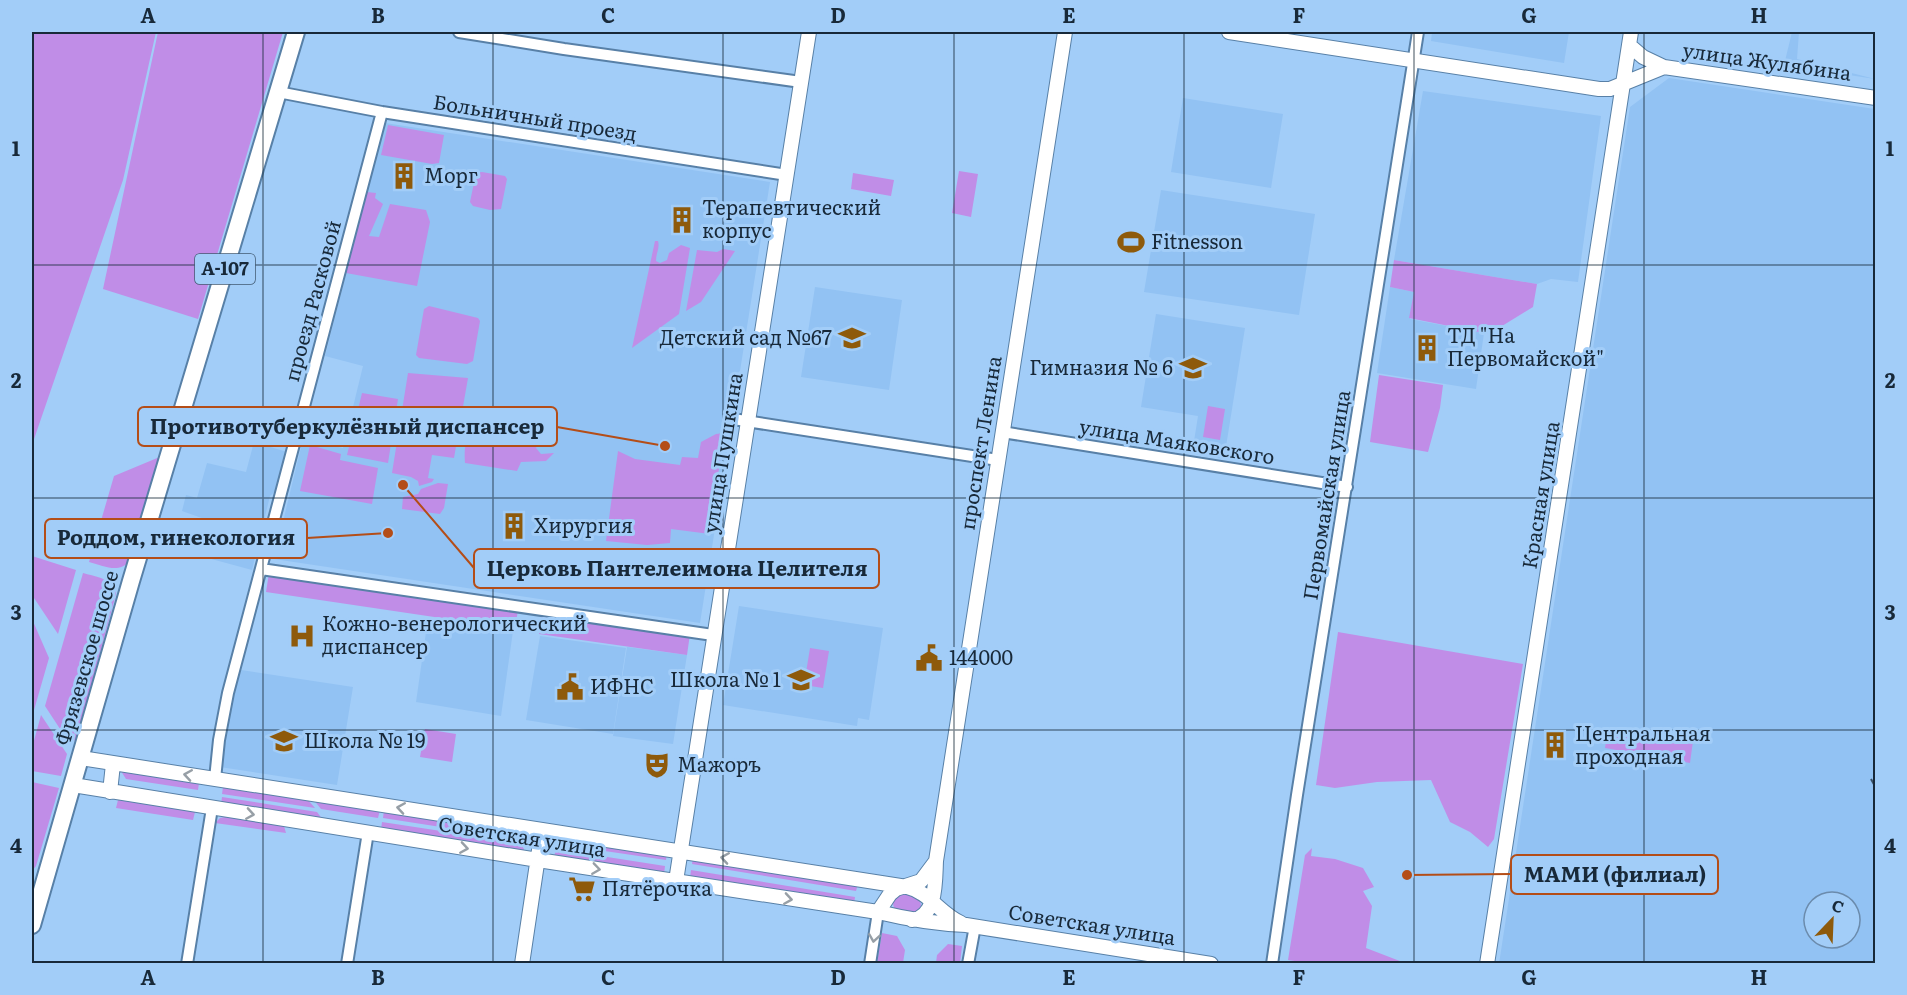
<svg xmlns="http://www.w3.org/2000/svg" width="1907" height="995" font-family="Literata,serif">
  <rect width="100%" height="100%" fill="#a2cdf8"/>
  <path fill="#92c2f3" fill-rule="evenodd" d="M 1432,32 L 1569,32 L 1564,63 L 1431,41 Z
    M 1792,32 L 1799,32 L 1797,59 L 1875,79 L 1784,65 Z
    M 1669,78 L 1875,109 L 1875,963 L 1499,964 L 1630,107 ZM 1814,902 L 1850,902 L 1850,938 L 1814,938 Z
    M 1423,91 L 1601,116 L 1578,282 L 1551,279 L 1537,284 L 1394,260 Z
    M 1183,98 L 1283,114 L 1271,188 L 1171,172 Z
    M 385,123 L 770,182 L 700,623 L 274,559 L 303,439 L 343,448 L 363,366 L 325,356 Z
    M 1161,190 L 1315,214 L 1299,315 L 1144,292 Z
    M 815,287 L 902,300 L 889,390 L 801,377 Z
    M 1390,287 L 1414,292 L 1410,319 L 1484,333 L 1476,389 L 1377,373 Z
    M 1156,314 L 1245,328 L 1224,459 L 1192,454 L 1198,416 L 1141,407 Z
    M 254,442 L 287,452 L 279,488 L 270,496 L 252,570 L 204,557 L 213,522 L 182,511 L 186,495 L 197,498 L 207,463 L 246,472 Z
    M 739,606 L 883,628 L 869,720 L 858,718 L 857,726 L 723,705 Z
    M 428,618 L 513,631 L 501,716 L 416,702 Z
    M 540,636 L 626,648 L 613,734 L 526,720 Z
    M 627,647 L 687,655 L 673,744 L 613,736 Z
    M 241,670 L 353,687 L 337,785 L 220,767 L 229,714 Z"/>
  <path fill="#c08de7" d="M 32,32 L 156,32 L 123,180 L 32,445 Z
    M 158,32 L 283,32 L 198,319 L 103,289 Z
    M 388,125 L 444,135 L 439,163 L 432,164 L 381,155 Z
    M 959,171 L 978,174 L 971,217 L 952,213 Z
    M 482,172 L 505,176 L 507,179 L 501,209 L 490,210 L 473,206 L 470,202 L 476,173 Z
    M 853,173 L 894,180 L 891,196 L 851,189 Z
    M 367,192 L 376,193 L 375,198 L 383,204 L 369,236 L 379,237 L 390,204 L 426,210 L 430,222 L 417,286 L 346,273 Z
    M 655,241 L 658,241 C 660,248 656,253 656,261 L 660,263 L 667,260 L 669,253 L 681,245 L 690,248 L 679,314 L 632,348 Z
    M 723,249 L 735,251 L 701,302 L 686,311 L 697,250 L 717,252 Z
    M 1394,260 L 1537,284 L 1533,307 L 1489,334 L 1409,318 L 1414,292 L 1390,287 Z
    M 429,306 L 478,318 L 480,321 L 473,361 L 467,364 L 419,358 L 416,355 L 424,309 Z
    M 408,373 L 468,378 L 454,458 L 432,455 L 428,478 L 434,479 L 432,482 L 419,486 L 418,481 L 411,477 L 392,473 Z
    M 1379,375 L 1443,385 L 1440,408 L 1428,452 L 1370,442 Z
    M 362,393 L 398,399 L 388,463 L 347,455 Z
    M 544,406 L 552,409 L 552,417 L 544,421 L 536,448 L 541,454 L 554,453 L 546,461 L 521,462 L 517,471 L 465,463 C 464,452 465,437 472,427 C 475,422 479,422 483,417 L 494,416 L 502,408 L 508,408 L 507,415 C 514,416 515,413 522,411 C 529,409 536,409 544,406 Z
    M 1208,406 L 1225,409 L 1220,440 L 1203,437 Z
    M 724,433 L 710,534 L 671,529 L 670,543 L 647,545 L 606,541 L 618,451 L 635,459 L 680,465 L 682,457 L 698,458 L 701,442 L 716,434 Z
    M 310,445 L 341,454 L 340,460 L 378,468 L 372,504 L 300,491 Z
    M 162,456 L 130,561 C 118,574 105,566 89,562 L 114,476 Z
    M 438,483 L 448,484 L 444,508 L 440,514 L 402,509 L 403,497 L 418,494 L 421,489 Z
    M 32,556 L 76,570 L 58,634 L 32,595 Z
    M 83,573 C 97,577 112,578 116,594 L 76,741 L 64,735 L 45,706 Z
    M 269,573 L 518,610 L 515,629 L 266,592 Z
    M 542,614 L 690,634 L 687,655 L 539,634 Z
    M 32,619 L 49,658 L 32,717 Z
    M 1338,632 L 1523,664 L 1494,839 L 1488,847 L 1470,832 L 1450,822 L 1431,780 L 1377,782 L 1335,788 L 1316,785 Z
    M 810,648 L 829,651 L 823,688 L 804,685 Z
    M 41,715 L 67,754 L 61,776 L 32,771 L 32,748 Z
    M 1608,728 L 1693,741 L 1690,763 L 1605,748 Z
    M 425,729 L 456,734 L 452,762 L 420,757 Z
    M 121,771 L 199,783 L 198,790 L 126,779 Z
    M 32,782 L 59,788 L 36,866 L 32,871 Z
    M 223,787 L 307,799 L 315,808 L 222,794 Z
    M 222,797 L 317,812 L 323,820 L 221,805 Z
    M 313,799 L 380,810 L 378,818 L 321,809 Z
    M 118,800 L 195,812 L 193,820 L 116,808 Z
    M 384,810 L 504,829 L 512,838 L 383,818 Z
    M 225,817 L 284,826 L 286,833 L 215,823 L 220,818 Z
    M 382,822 L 520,843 L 524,849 L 524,853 L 381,830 Z
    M 558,837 L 667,853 L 666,860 L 557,844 Z
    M 1312,848 L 1311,856 L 1335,859 L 1363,868 L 1374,887 L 1363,891 L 1372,906 L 1366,948 L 1405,963 L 1315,964 L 1288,960 L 1305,855 Z
    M 556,849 L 665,866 L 664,874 L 554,857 Z
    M 693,857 L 858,884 L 856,891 L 692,864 Z
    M 691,870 L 855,897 L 854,904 L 690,878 Z
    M 898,894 C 911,893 932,902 914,914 L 895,909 C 891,903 894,899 898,894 Z
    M 882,933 L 897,936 L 905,950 L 903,963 L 877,963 Z
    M 948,944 L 962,946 L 960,963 L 936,963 L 937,955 Z"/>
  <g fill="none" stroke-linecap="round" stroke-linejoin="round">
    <defs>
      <path id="minor" d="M 459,32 L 564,49 L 801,82
        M 278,92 L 382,112 L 787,175
        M 733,419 L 998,460
        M 1002,432 L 1347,487
        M 261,569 L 713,635
        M 215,779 L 219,740 L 228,693 L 382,112
        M 187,964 L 212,808
        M 347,964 L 368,832
        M 870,964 L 878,912
        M 968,964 L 975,926
        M 1272,964 L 1297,795 L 1418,32"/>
      <path id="major" d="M 1229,32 L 1599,89 L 1610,89 L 1664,67 L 1876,98
        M 1629,45 L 1643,57 L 1664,67
        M 81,758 L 907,887 C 929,892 940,914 961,923
        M 73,785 L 538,860 L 878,912 C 907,919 935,924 966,925 L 1211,964
        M 110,792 L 113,764
        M 676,881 L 809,32
        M 878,912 L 890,894 L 896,889 L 921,881 L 936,861
        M 912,920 C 937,917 935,881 936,861 L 1065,32
        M 522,964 L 542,830
        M 1487,964 L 1631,32"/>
      <path id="highway" d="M 32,925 L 131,581 L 296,32"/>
    </defs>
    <use href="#minor" stroke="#5880a7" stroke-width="14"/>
    <use href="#major" stroke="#5880a7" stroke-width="16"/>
    <use href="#highway" stroke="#5880a7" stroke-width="20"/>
    <use href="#minor" stroke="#fff" stroke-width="10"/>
    <use href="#major" stroke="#fff" stroke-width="14"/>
    <use href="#highway" stroke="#fff" stroke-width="16"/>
    <path stroke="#395066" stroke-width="2" stroke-dasharray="10 10" stroke-linecap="butt" d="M 1871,779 L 1876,788"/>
  </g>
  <defs><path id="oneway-chevron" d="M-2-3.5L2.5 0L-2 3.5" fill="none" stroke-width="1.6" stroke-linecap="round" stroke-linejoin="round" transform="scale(1.5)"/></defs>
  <g stroke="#979fa6">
    <use href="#oneway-chevron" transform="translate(188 775) rotate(-171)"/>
    <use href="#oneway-chevron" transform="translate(401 808) rotate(-171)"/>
    <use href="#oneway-chevron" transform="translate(250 814) rotate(9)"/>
    <use href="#oneway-chevron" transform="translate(464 848) rotate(9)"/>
    <use href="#oneway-chevron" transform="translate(725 858) rotate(-171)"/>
    <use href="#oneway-chevron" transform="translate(596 869) rotate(8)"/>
    <use href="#oneway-chevron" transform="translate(788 899) rotate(9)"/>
    <use href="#oneway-chevron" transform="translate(874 938) rotate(99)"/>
  </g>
  <path fill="none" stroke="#182939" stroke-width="1.5" stroke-opacity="0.55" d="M 263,32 L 263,964M 493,32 L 493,964M 723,32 L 723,964M 954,32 L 954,964M 1184,32 L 1184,964M 1414,32 L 1414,964M 1644,32 L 1644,964M 32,265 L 1876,265M 32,498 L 1876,498M 32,730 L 1876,730"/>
  <defs>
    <symbol id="building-bare" viewBox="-9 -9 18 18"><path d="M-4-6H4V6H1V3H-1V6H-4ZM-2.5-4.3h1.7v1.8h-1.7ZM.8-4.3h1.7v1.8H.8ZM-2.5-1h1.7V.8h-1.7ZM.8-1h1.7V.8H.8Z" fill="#8e5a0b" stroke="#a2cdf8" stroke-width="2.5" paint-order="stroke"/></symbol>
    <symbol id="stadium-bare" viewBox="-9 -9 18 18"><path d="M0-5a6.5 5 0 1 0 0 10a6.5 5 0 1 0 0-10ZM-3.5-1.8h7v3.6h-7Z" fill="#8e5a0b" stroke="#a2cdf8" stroke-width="2.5" paint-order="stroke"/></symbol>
    <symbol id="school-bare" viewBox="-9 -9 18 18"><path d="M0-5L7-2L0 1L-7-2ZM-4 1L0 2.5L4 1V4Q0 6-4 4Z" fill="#8e5a0b" stroke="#a2cdf8" stroke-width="2.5" paint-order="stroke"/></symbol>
    <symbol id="hospital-bare" viewBox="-9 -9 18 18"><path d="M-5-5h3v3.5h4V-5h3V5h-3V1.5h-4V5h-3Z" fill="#8e5a0b" stroke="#a2cdf8" stroke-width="2.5" paint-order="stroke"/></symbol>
    <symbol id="civic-bare" viewBox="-9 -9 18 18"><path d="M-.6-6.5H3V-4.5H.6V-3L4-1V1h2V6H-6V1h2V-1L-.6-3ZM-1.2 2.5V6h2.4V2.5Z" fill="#8e5a0b" stroke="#a2cdf8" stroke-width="2.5" paint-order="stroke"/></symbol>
    <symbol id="theatre-bare" viewBox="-9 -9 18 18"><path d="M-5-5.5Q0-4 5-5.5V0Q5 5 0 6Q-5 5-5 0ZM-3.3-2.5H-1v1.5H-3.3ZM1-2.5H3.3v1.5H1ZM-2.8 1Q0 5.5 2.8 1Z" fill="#8e5a0b" stroke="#a2cdf8" stroke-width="2.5" paint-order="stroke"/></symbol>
    <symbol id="supermarket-bare" viewBox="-9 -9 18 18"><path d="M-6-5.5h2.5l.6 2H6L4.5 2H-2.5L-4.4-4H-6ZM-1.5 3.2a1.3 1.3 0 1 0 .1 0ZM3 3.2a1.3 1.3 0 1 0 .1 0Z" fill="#8e5a0b" stroke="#a2cdf8" stroke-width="2.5" paint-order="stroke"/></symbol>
  </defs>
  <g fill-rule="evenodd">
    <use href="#building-bare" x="385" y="157" width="38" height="38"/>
    <use href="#building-bare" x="663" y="201" width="38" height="38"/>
    <use href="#stadium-bare" x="1112" y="223" width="38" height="38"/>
    <use href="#school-bare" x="833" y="319" width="38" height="38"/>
    <use href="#building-bare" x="1408" y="329" width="38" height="38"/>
    <use href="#school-bare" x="1174" y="349" width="38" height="38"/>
    <use href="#building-bare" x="495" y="507" width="38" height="38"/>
    <use href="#hospital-bare" x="283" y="617" width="38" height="38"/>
    <use href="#civic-bare" x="910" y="639" width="38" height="38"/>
    <use href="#school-bare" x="782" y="661" width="38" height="38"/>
    <use href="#civic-bare" x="551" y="668" width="38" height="38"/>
    <use href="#school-bare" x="265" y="722" width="38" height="38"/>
    <use href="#building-bare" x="1536" y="726" width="38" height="38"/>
    <use href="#theatre-bare" x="638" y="746" width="38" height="38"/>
    <use href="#supermarket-bare" x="563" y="870" width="38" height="38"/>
  </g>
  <g text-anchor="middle" stroke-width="6" stroke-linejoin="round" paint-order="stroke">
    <rect fill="#a2cdf8" stroke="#415a72" stroke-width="1.5" x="195" y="254" width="60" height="30" rx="4.5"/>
    <g font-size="18" font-weight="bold" fill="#182939">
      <text x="225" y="275">А-107</text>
    </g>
    <g font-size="20" fill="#182939" stroke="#a2cdf8">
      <text transform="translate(1767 62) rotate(8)" y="7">улица Жулябина</text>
      <text transform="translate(535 118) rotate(9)" y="7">Больничный проезд</text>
      <text transform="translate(313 301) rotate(-75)" y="7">проезд Расковой</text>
      <text transform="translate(1177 442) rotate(9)" y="7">улица Маяковского</text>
      <text transform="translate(981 443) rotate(-81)" y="7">проспект Ленина</text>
      <text transform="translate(723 453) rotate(-81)" y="7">улица Пушкина</text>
      <text transform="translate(1327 495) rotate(-81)" y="7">Первомайская улица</text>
      <text transform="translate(1541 495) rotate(-81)" y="7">Красная улица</text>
      <text transform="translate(87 658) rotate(-74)" y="7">Фрязевское шоссе</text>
      <text transform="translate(522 837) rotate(9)" y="7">Советская улица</text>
      <text transform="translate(1092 925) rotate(9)" y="7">Советская улица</text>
    </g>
    <g font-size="20" fill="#182939" stroke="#a2cdf8" text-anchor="start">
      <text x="424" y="183">Морг</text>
      <text x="702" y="215">Терапевтический<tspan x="702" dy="23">корпус</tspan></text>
      <text x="1151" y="249">Fitnesson</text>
      <text x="1447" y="343">ТД "На<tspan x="1447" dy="23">Первомайской"</tspan></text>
      <text x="832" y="345" text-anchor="end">Детский сад №67</text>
      <text x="1173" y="375" text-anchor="end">Гимназия № 6</text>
      <text x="534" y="533">Хирургия</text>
      <text x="322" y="631">Кожно-венерологический<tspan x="322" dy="23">диспансер</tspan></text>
      <text x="949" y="665">144000</text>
      <text x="781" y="687" text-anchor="end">Школа № 1</text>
      <text x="590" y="694">ИФНС</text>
      <text x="1575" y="741">Центральная<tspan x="1575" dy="23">проходная</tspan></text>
      <text x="304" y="748">Школа № 19</text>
      <text x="677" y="772">Мажоръ</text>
      <text x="602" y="896">Пятёрочка</text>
    </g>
  </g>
  <path fill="none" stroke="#b44d17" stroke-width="2" d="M665 446L557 427M388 533L307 538M403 485L474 568M1407 875L1511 874"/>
  <g fill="#b44d17" stroke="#a2cdf8" stroke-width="2">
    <circle cx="665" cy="446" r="6"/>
    <circle cx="388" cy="533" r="6"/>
    <circle cx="403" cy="485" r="6"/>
    <circle cx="1407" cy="875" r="6"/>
  </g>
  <g fill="#a2cdf8" stroke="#b44d17" stroke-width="2">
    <rect x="138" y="407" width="419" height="39" rx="6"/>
    <rect x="45" y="519" width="262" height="39" rx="6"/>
    <rect x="474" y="549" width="405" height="39" rx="6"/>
    <rect x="1511" y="855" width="207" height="39" rx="6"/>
  </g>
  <g font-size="21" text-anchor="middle" font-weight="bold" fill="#182939">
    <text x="347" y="434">Противотуберкулёзный диспансер</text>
    <text x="176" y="545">Роддом, гинекология</text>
    <text x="677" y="576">Церковь Пантелеимона Целителя</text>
    <text x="1615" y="882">МАМИ (филиал)</text>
  </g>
  <rect width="1907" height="995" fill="none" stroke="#a2cdf8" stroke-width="66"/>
  <g transform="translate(1832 920) rotate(23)"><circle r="28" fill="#a2cdf8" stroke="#6b8bac" stroke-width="1.5"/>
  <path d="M0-4.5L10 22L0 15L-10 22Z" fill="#8e5a0b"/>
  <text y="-9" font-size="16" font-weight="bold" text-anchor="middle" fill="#182939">С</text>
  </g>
  <rect x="33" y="33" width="1841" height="929" fill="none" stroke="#182939" stroke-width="2"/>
  <g font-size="20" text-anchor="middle" font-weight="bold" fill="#182939">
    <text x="148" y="23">A</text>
    <text x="378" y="23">B</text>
    <text x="608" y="23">C</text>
    <text x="838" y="23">D</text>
    <text x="1069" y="23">E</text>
    <text x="1299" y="23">F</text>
    <text x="1529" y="23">G</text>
    <text x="1759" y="23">H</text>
    <text x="16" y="156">1</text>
    <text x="1890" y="156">1</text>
    <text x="16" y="388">2</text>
    <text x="1890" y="388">2</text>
    <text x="16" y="620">3</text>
    <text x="1890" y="620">3</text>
    <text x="16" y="853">4</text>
    <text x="1890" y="853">4</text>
    <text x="148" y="985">A</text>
    <text x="378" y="985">B</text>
    <text x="608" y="985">C</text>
    <text x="838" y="985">D</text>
    <text x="1069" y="985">E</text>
    <text x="1299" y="985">F</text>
    <text x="1529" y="985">G</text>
    <text x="1759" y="985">H</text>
  </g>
</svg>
